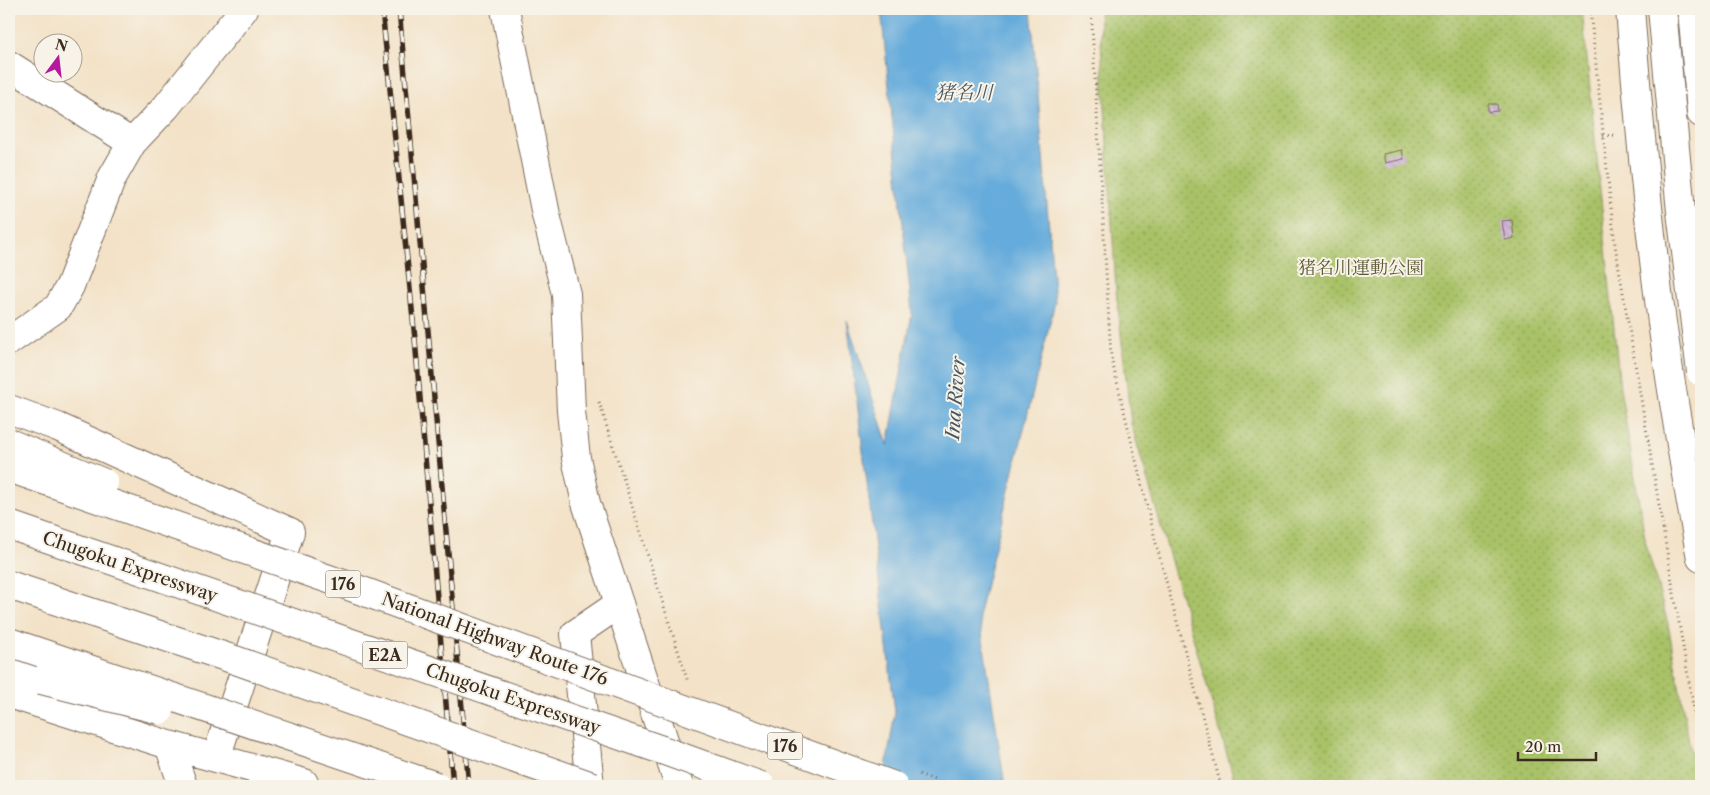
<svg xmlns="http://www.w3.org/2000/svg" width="1710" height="795" font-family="'Libre Caslon Text','Noto Serif JP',serif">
  <defs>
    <pattern id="park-dots" width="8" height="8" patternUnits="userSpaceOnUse" patternTransform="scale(1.25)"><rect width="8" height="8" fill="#a9c268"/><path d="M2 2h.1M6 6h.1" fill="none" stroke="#8b9e55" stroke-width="1.8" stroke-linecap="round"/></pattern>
    <pattern id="building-back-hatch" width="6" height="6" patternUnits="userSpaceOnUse" patternTransform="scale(1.25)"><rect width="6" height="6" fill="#d1b0e0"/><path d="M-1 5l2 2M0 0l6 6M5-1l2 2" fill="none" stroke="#ab8fb5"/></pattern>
  </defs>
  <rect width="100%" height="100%" fill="#f7f3e8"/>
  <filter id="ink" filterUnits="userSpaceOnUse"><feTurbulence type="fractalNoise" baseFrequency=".02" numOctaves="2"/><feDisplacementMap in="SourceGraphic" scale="10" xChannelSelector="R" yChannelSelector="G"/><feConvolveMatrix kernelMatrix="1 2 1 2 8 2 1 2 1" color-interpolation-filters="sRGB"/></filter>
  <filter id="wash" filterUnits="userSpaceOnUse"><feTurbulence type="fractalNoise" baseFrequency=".0096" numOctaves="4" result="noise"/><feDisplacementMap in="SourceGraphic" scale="20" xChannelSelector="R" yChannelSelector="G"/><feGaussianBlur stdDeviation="1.12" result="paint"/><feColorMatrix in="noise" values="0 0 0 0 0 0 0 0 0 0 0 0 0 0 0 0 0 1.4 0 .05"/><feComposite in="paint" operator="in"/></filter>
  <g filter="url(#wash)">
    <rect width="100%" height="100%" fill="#f3e2c7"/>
    <path fill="url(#park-dots)" stroke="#727643" d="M 1099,9 L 1582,9 L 1620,388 L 1646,544 L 1668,624 L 1697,786 L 1236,786 L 1131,423 L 1116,290 Z"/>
    <path fill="#65abdb" stroke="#506a7c" d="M 881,9 L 1031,9 L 1055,302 L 979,613 L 1005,786 L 883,786 L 895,712 L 847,320 L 888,445 L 912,313 Z"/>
    <g id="blocks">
      <path fill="url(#building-back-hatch)" d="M 1488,104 L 1497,104 L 1498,111 L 1488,112 Z
        M 1402,150 L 1404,159 L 1385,163 L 1383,154 Z
        M 1512,220 L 1514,238 L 1505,240 L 1502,221 Z"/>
    </g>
  </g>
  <g filter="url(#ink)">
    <use href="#blocks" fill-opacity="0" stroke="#7b6a59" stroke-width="1"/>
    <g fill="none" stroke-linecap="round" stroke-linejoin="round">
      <defs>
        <path id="minor" d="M 1630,9 C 1638,111 1647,213 1661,315 C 1672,396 1686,477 1701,558
          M 9,65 L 132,143
          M 9,341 L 58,307 L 70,286 L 112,178 L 132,143 L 166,107 L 244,9
          M 9,409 L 58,427 L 290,532 L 216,758 L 169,745
          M 9,694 L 169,745 L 183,786
          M 216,758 L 304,783
          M 590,786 L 575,634 L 619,604"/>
        <path id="tertiary" d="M 505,9 L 546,215 L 566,294 L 571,411 L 576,458 L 586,503 L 679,786"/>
        <path id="trunk" d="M 9,669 L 41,680"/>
        <path id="motorway" d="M 1692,9 L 1701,113"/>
      </defs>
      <use href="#minor" stroke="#7b6a59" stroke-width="30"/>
      <use href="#tertiary" stroke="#7b6a59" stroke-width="30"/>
      <use href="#trunk" stroke="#7b6a59" stroke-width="30"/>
      <use href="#motorway" stroke="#7b6a59" stroke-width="30"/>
      <path stroke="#7b6a59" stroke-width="3" stroke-dasharray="1 4" stroke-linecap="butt" d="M 1091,9 L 1111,357 L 1156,543 L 1221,786
        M 1590,9 L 1615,245 L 1701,753
        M 1603,136 L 1615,135
        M 599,402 L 688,682"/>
      <use href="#minor" stroke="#fff" stroke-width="28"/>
      <use href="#tertiary" stroke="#fff" stroke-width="28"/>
      <use href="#trunk" stroke="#fff" stroke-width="28"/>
      <use href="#motorway" stroke="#fff" stroke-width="28"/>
      <defs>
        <path id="rail" d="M 382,9 L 415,339 L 453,786
          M 399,9 L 469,786"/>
      </defs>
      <use href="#rail" stroke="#3b2a1e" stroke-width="5.5"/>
      <use href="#rail" stroke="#f7f3e8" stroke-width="4" stroke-dasharray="11" stroke-linecap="butt"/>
      <defs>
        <path id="trunk-bridge" d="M 9,443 L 104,483
          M 9,468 L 346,585 L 894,786
          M 9,642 L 436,786
          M 41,680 L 160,710"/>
        <path id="motorway-bridge" d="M 1662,9 L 1681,212 L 1701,372
          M 9,525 L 662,750 L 761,786
          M 9,585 L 238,661 L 592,786"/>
      </defs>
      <use href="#trunk-bridge" stroke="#7b6a59" stroke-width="30" stroke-linecap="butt"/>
      <use href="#motorway-bridge" stroke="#7b6a59" stroke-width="30" stroke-linecap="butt"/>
      <path stroke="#7b6a59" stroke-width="3" stroke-dasharray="1 4" stroke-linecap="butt" d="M 919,774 L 950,786"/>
      <use href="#trunk-bridge" stroke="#fff" stroke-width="28"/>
      <use href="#motorway-bridge" stroke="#fff" stroke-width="28"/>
    </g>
  </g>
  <g text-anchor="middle" stroke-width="4" stroke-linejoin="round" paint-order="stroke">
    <g fill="#f7f3e8" stroke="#73665b" stroke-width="1">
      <rect x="325.5" y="570.5" width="35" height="27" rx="4"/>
      <rect x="362.5" y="641.5" width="45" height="27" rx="4"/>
      <rect x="767.5" y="732.5" width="35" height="27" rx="4"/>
    </g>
    <g font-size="16" font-weight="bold" fill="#3b2a1e">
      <text x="343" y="590">176</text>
      <text x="385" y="661">E2A</text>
      <text x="785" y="752">176</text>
    </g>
    <g font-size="18" fill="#5c5834" stroke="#f7f3e8">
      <text x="1361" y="274">猪名川運動公園</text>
    </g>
    <g font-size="18" fill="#3b2a1e" stroke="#f7f3e8">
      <text transform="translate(130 567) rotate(19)" y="6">Chugoku Expressway</text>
      <text transform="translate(495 639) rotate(20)" y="6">National Highway Route 176</text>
      <text transform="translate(513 699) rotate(19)" y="6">Chugoku Expressway</text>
    </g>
    <g font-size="19" font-style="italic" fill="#4a5760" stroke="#f7f3e8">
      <text x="964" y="99">猪名川</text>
      <text transform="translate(955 398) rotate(-86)" y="7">Ina River</text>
    </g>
  </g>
  <rect width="1710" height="795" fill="none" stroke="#f7f3e8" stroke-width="30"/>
  <g transform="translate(58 58) rotate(15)"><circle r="24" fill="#f7f3e8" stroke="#aca397"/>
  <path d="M0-4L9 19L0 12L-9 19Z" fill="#b5179e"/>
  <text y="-8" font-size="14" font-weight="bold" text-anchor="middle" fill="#3b2a1e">N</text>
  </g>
  <path d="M1518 752v8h78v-8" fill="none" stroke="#3b2a1e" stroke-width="2.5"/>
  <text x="1525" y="752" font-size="15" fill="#3b2a1e" stroke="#f7f3e8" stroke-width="4" paint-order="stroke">20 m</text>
</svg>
